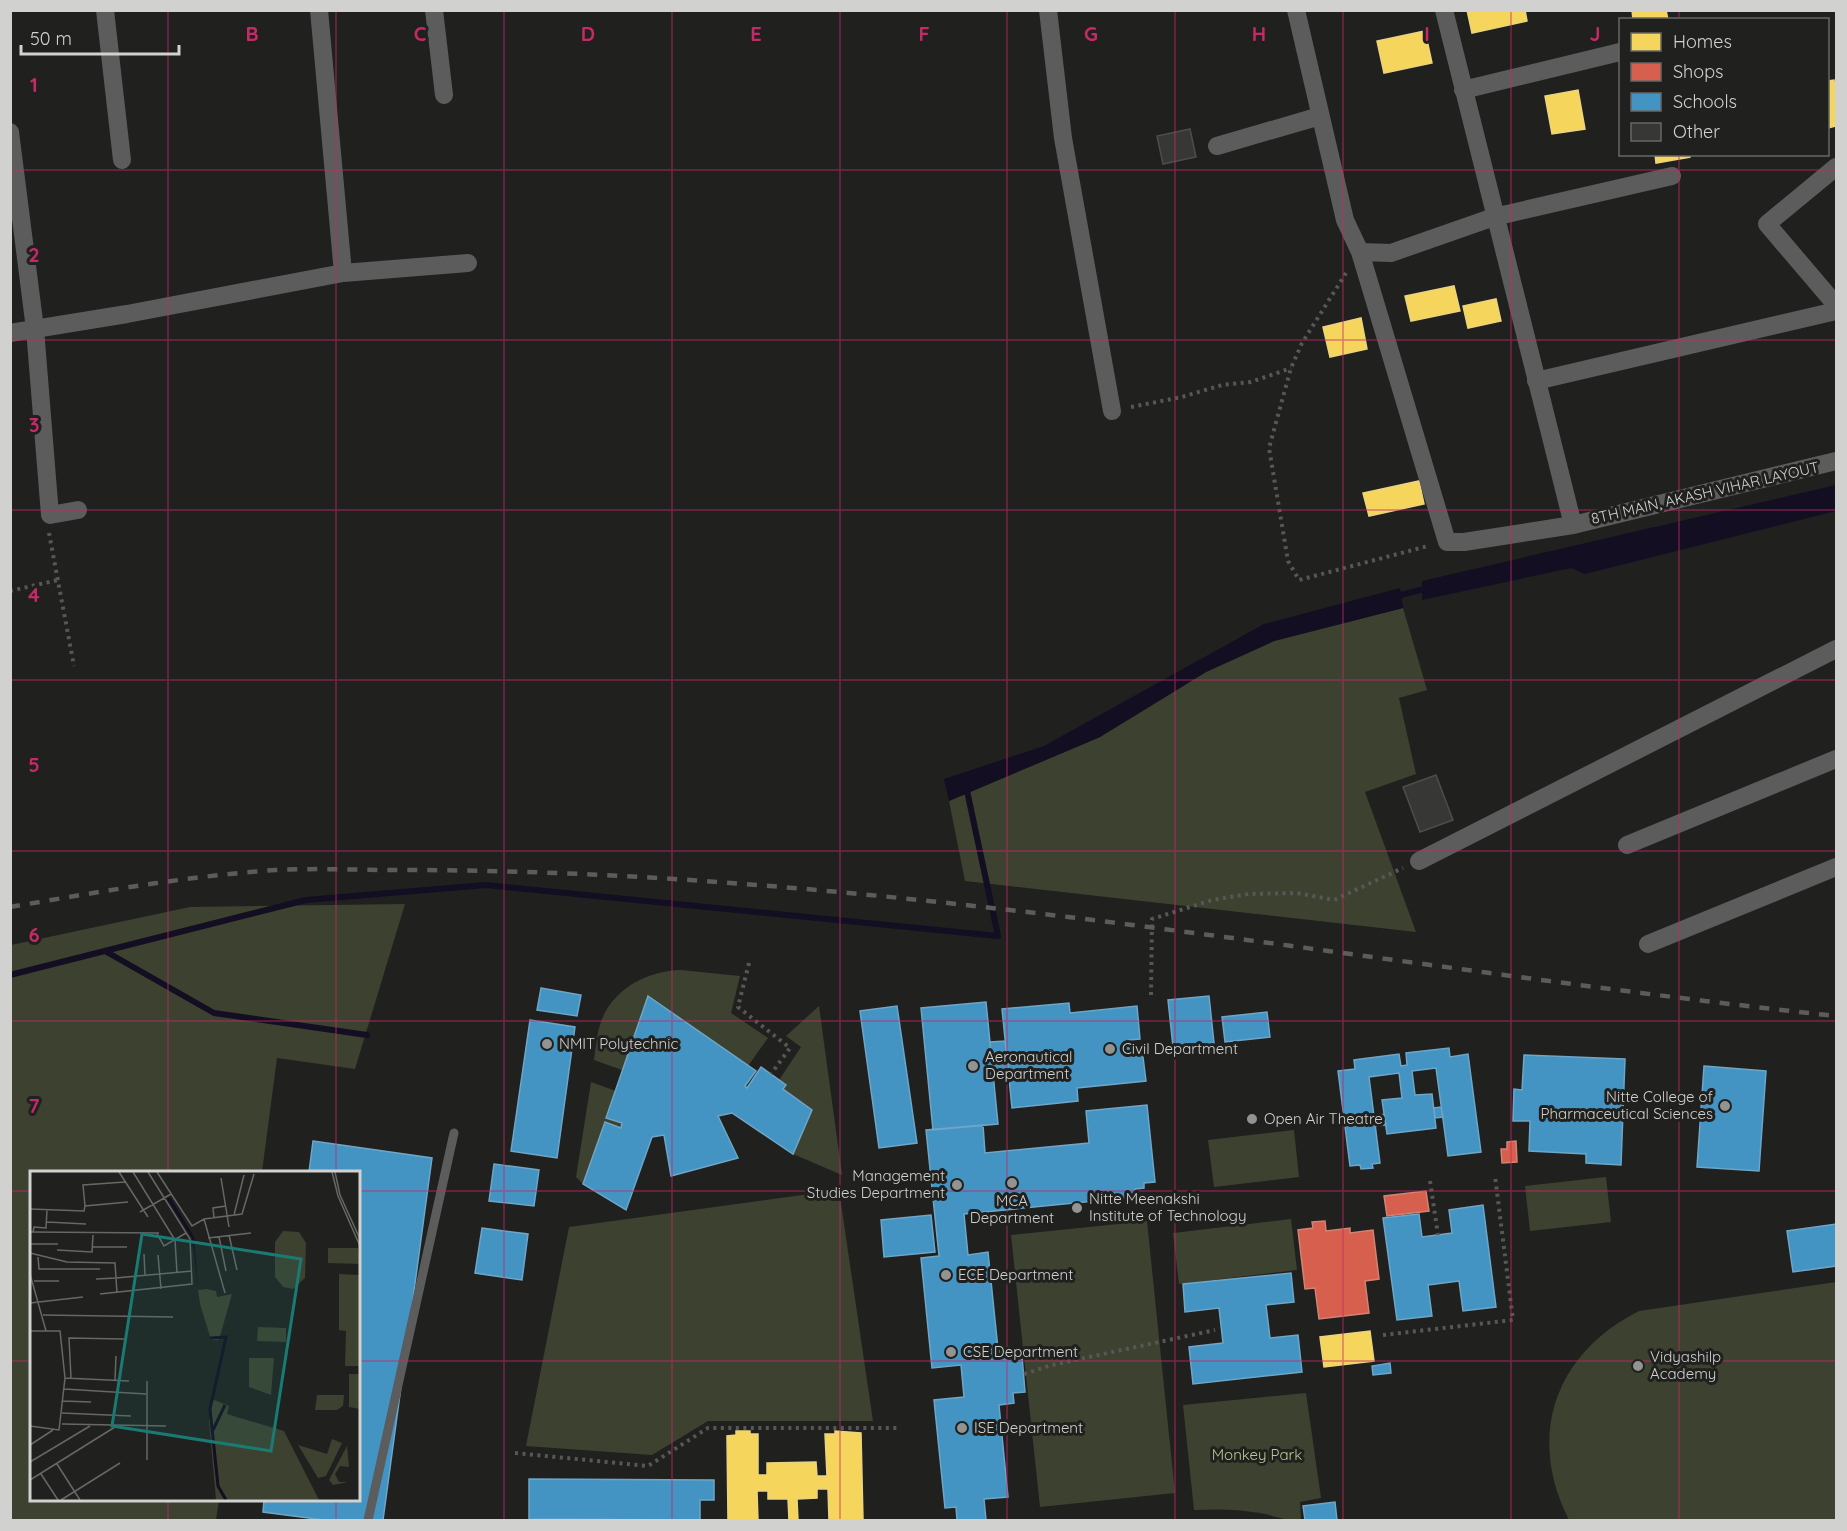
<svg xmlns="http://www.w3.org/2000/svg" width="1847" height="1531" font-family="Quicksand,sans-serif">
  <rect width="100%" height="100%" fill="#20201f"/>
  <path fill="#3d412f" d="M 1403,608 L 1427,690 L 1399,698 L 1416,774 L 1365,792 L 1416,932 L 965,881 L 949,801 L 1100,737 L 1206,672 L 1274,641 Z
    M 405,904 L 355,1069 L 277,1058 L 262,1172 L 32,1172 L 32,1500 L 219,1500 L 216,1520 L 11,1520 L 11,945 L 190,907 Z
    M 681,970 L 740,976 L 731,1013 L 768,1038 L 748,1066 L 622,1070 L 594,1060 C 596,1047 597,1031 602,1019 C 615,987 649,971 681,970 Z
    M 819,1006 L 842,1175 L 793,1154 L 812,1110 L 783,1089 L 786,1085 L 779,1080 L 801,1047 L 786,1036 Z
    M 591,1082 L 616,1091 L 622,1123 L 621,1128 L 605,1123 L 583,1184 L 576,1177 Z
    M 1294,1130 L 1299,1177 L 1214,1187 L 1208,1140 Z
    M 1606,1177 L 1611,1222 L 1530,1231 L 1525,1186 Z
    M 839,1190 L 873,1421 L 708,1421 L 652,1455 L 526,1446 L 569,1227 Z
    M 1291,1219 L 1297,1270 L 1179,1284 L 1173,1233 Z
    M 1147,1221 L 1175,1493 L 1040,1507 L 1011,1235 Z
    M 1836,1282 L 1836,1520 L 1569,1520 C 1526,1436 1555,1353 1639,1311 Z
    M 1306,1393 L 1321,1498 L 1300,1502 L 1301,1520 C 1282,1521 1277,1516 1260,1513 C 1237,1509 1217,1509 1194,1510 L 1183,1405 Z"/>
  <path fill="#130e22" d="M 1836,485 L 1836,511 L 1585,574 L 1571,568 L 1422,600 L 1422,581 Z
    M 1400,588 L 1403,608 L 1274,641 L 1206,672 L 1100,737 L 949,801 L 944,779 L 1044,746 L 1264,624 Z"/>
  <path fill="#f6d55c" stroke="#ebd47e" stroke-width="1.5" d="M 1467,10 L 1525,10 L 1527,21 L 1472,33 Z
    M 1632,10 L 1666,10 L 1668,20 L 1633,20 Z
    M 1425,31 L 1432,63 L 1384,73 L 1377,41 Z
    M 1834,80 L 1836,99 L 1828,101 L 1828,81 Z
    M 1578,90 L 1585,129 L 1552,134 L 1545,96 Z
    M 1836,99 L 1836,126 L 1828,128 L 1828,101 Z
    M 1655,154 L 1690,154 L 1690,157 L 1656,163 Z
    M 1454,286 L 1460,311 L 1411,321 L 1405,296 Z
    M 1496,299 L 1501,321 L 1468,328 L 1463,306 Z
    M 1361,318 L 1367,349 L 1330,357 L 1323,327 Z
    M 1419,481 L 1424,504 L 1369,516 L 1363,493 Z
    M 1370,1331 L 1374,1361 L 1324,1367 L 1320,1337 Z
    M 736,1431 L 750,1431 L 750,1434 L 758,1434 L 758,1475 L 767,1475 L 767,1463 L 816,1462 L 817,1476 L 827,1476 L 825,1434 L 835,1434 L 835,1431 L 861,1433 L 863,1520 L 829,1520 L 828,1489 L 817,1489 L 817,1498 L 797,1499 L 798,1520 L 789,1520 L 788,1499 L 768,1499 L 768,1491 L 757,1491 L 758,1520 L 728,1520 L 727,1436 L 736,1435 Z"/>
  <path fill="#d6604d" stroke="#d48274" stroke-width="1.5" d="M 1516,1141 L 1517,1162 L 1502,1163 L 1501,1149 L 1507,1149 L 1507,1142 Z
    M 1426,1191 L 1429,1211 L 1387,1216 L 1384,1196 Z
    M 1325,1221 L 1326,1231 L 1350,1228 L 1350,1233 L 1373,1230 L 1379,1279 L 1365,1281 L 1369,1313 L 1319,1319 L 1315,1288 L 1305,1289 L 1298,1230 L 1313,1228 L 1312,1222 Z"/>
  <path fill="#4393c3" stroke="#6ea6c7" stroke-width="1.5" d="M 541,988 L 581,995 L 577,1016 L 537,1010 Z
    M 648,996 L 756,1071 L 745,1086 L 747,1088 L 761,1067 L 786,1085 L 783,1089 L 812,1110 L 793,1154 L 732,1113 L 718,1116 L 738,1158 L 671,1176 L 664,1135 L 652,1137 L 626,1210 L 583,1184 L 605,1122 L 621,1128 L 622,1123 L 606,1118 Z
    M 1209,996 L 1214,1043 L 1173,1047 L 1168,1000 Z
    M 986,1002 L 998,1124 L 933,1130 L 921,1008 Z
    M 1069,1003 L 1070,1013 L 1137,1006 L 1140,1039 L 1129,1040 L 1130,1051 L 1142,1049 L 1146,1081 L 1077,1088 L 1078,1101 L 1012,1108 L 1002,1009 Z
    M 897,1006 L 917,1143 L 879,1148 L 860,1011 Z
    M 1267,1012 L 1270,1037 L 1225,1042 L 1222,1017 Z
    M 530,1020 L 575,1027 L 557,1158 L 511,1151 Z
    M 1005,1041 L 1009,1075 L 993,1077 L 990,1042 Z
    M 1449,1048 L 1450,1057 L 1468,1054 L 1481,1152 L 1448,1156 L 1436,1068 L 1412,1071 L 1415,1095 L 1432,1094 L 1436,1128 L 1387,1134 L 1382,1100 L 1402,1098 L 1399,1073 L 1369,1077 L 1380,1163 L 1372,1164 L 1373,1168 L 1361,1169 L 1360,1165 L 1350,1166 L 1338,1071 L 1355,1069 L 1354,1060 L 1399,1054 L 1401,1066 L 1407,1065 L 1406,1053 Z
    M 1524,1055 L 1625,1059 L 1621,1165 L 1586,1163 L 1586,1154 L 1529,1151 L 1530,1121 L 1513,1121 L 1514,1089 L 1522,1090 Z
    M 1704,1066 L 1766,1071 L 1759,1171 L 1697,1167 Z
    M 1147,1105 L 1155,1182 L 1144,1183 L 1144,1188 L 1135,1189 L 1135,1197 L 964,1214 L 968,1255 L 988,1252 L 998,1349 L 1009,1347 L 1010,1357 L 1022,1356 L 1025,1392 L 1013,1393 L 1014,1403 L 999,1405 L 1008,1497 L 984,1499 L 986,1520 L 957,1520 L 956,1507 L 945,1508 L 934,1400 L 964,1397 L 961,1365 L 932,1368 L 921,1258 L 939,1256 L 926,1130 L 983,1125 L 985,1153 L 1089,1143 L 1086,1111 Z
    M 1441,1107 L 1443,1117 L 1435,1118 L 1434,1108 Z
    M 1384,1114 L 1386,1125 L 1376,1126 L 1374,1116 Z
    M 313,1141 L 432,1158 L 383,1520 L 324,1520 L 263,1512 L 264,1500 L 358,1500 L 358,1172 L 309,1172 Z
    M 494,1164 L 539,1170 L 534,1206 L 489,1201 Z
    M 1483,1205 L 1496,1307 L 1463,1311 L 1459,1281 L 1428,1285 L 1432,1316 L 1397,1320 L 1383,1218 L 1419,1214 L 1422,1237 L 1452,1233 L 1449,1210 Z
    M 931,1215 L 935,1252 L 884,1257 L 881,1220 Z
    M 1836,1224 L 1836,1266 L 1793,1272 L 1787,1231 Z
    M 482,1228 L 528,1234 L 522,1280 L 475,1273 Z
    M 1291,1273 L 1294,1302 L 1266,1305 L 1270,1338 L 1298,1335 L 1302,1372 L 1193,1384 L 1189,1347 L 1223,1343 L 1219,1308 L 1185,1312 L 1183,1284 Z
    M 1390,1363 L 1391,1373 L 1373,1375 L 1372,1366 Z
    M 529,1479 L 714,1480 L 714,1500 L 700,1500 L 700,1520 L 529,1519 Z
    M 1335,1502 L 1337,1520 L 1305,1520 L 1303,1506 Z"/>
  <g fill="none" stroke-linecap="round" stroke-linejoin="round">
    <path stroke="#130e22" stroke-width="6" d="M 1394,597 L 1427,588
      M 105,951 L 214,1013 L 367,1035
      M 10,975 L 306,900 L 486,885 L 998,936 L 966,786"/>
  </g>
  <path fill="#373836" stroke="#4d4d4c" stroke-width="1.5" d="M 1190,129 L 1196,157 L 1163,164 L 1157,136 Z
    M 1436,775 L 1453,820 L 1420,832 L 1403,787 Z"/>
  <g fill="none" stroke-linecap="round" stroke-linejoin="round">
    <path stroke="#575756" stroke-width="4" stroke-dasharray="3 4.5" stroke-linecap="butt" d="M 1346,273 L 1302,343 L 1291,368 L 1269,448 L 1288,561 L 1299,580 L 1428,546
      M 1131,407 L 1182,397 L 1222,385 L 1251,382 L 1291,368
      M 49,533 L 74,666
      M 10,591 L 58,580
      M 749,963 L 738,1007 L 790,1048 L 771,1074
      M 1151,995 L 1152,919 L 1212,900 L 1249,894 L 1297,893 L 1334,900 L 1403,868
      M 1430,1181 L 1438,1235
      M 1383,1335 L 1513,1320 L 1495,1176
      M 1024,1374 L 1052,1365 L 1215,1330
      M 515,1453 L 648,1466 L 708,1428 L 897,1428"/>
    <path stroke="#5c5c5d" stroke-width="9" d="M 368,1520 L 454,1133"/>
    <path stroke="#5c5c5d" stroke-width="18" d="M 105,10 L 122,160
      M 319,10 L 343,273
      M 434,10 L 444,95
      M 1048,10 L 1063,138 L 1112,411
      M 1296,10 L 1345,220 L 1360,252 L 1447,542 L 1464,542 L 1573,525 L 1836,461
      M 1444,10 L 1573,525
      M 1463,90 L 1620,52
      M 10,132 L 35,329 L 50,515 L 78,510
      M 1217,146 L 1320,116
      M 1836,167 L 1767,224 L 1836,305
      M 1360,252 L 1391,253 L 1494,217 L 1672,176
      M 10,333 L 127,314 L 343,273 L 468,263
      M 1536,381 L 1836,311
      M 1627,845 L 1836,759
      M 1419,861 L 1836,649
      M 1648,944 L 1836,867"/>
    <path stroke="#5c5c5a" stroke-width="4.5" stroke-dasharray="10 10" stroke-linecap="butt" d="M 10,907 C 99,892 186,876 276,870 C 315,868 356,870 396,870 C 503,870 611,874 718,882 C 1093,909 1463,976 1836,1016"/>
  </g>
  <path fill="none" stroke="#c42a67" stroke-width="1.5" stroke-opacity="0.55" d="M 168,10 L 168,1172M 336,10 L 336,1172M 504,10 L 504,1520M 672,10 L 672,1520M 840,10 L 840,1520M 1007,10 L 1007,1520M 1175,10 L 1175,1520M 1343,10 L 1343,1520M 1511,10 L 1511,1520M 1679,10 L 1679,20M 1679,154 L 1679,1520M 10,170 L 1836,170M 10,340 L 1836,340M 10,510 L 1836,510M 10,680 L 1836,680M 10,851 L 1836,851M 10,1021 L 1836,1021M 10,1191 L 32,1191M 358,1191 L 1836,1191M 10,1361 L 32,1361M 358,1361 L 1836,1361M 168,1500 L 168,1520M 336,1500 L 336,1520"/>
  <g fill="#939391" stroke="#20211e" stroke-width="2">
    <circle cx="547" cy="1044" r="6"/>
    <circle cx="1110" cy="1049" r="6"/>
    <circle cx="973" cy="1066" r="6"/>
    <circle cx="1725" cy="1106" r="6"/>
    <circle cx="1252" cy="1119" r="6"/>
    <circle cx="1012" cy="1183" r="6"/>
    <circle cx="957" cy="1185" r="6"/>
    <circle cx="1077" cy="1208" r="6"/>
    <circle cx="946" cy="1275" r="6"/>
    <circle cx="951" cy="1352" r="6"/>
    <circle cx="1638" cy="1366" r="6"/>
    <circle cx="962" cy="1428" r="6"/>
  </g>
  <g text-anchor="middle" stroke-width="6" stroke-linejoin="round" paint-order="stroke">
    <g font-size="15" fill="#d1d1cf" stroke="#20211e">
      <text transform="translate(1705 493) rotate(-13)" y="5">8TH MAIN, AKASH VIHAR LAYOUT</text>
    </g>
    <g font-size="15" fill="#d1d1cf" stroke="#20211e" text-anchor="start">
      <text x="559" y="1049">NMIT Polytechnic</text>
      <text x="1122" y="1054">Civil Department</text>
      <text x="985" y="1062">Aeronautical<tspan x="985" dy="17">Department</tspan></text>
      <text x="1713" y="1102" text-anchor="end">Nitte College of<tspan x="1713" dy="17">Pharmaceutical Sciences</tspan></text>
      <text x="1264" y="1124">Open Air Theatre</text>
      <text x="945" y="1181" text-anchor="end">Management<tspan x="945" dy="17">Studies Department</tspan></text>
      <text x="1089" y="1204">Nitte Meenakshi<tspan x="1089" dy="17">Institute of Technology</tspan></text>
      <text x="1012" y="1206" text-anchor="middle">MCA<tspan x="1012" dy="17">Department</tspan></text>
      <text x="958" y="1280">ECE Department</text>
      <text x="963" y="1357">CSE Department</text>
      <text x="1650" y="1362">Vidyashilp<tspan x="1650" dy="17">Academy</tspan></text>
      <text x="974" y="1433">ISE Department</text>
    </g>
    <g font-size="15" fill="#bbc891" stroke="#20211e">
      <text x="1257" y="1460">Monkey Park</text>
    </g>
  </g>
  <g transform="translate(30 1171)">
    <rect width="330" height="330" fill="#20201f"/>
    <path d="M 253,60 L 269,61 L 276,72 L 275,107 L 263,118 L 253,116 L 245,106 L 245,71 ZM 298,77 L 328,77 L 330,93 L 298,92 ZM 309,103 L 330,104 L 330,195 L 315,195 L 316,160 L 309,159 ZM 177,118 L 186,120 L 187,126 L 202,123 L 189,169 L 181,169 L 170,133 L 168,119 ZM 228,156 L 256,157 L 256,171 L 227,170 ZM 219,187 L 244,187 L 241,224 L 219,216 ZM 319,203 L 330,203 L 330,238 L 319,236 ZM 287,224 L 314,224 L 313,235 L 307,239 L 285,239 ZM 182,228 L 199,235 L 197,243 L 254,260 L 289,329 L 186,329 L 179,250 ZM 302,268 L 312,272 L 296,305 L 288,307 L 268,274 L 297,283 ZM 317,275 L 319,296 L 310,295 L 305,303 L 309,311 L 318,311 L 303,314 L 299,309 Z" fill="#3d412f"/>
    <path d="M 140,26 L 164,66 L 168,117 L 162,67 L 137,28 Z" fill="#130e22"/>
    <path fill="none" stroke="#130e22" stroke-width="3" d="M 180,167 L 196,166 L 180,238 L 188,315 L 196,329M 183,259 L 195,234"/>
    <path fill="none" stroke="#676765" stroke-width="1.5" d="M 89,1 L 118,46M 103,1 L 145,69 L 147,102M 127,1 L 162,55 L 174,48 L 212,43 L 224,3M 302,1 L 308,25 L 330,75M 305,1 L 310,24 L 330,68M 191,7 L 199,56M 55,35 L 53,14 L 95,11M 0,38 L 54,40 L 55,35 L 98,31M 110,41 L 141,23M 204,44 L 214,4M 184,47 L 183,37 L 196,35M 174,48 L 195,122M 17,51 L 56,53M 0,61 L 129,62M 3,61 L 4,56 L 16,57 L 17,39M 127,63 L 134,75 L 156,62M 199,64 L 207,99M 189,66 L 196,100M 178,67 L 221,62M 0,73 L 28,73M 62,76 L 97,76M 27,79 L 62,81 L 63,64M 0,82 L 37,91 L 85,92 L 86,107 L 66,108M 114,83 L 115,104M 128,84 L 131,118M 8,86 L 9,98 L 70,98M 0,103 L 16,160M 4,110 L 29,110M 87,122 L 86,107 L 162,100M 70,123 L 162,113 L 160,68 L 118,1M 0,132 L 53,126M 13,144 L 143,146M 0,160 L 30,160 L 35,207 L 29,259 L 0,255M 35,207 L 99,210M 41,207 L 39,167 L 94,168M 85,209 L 86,185M 34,218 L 116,223M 33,230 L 61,231M 32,242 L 101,245M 32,253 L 136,255M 0,274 L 23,259M 117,289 L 117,210M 0,291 L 60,255M 27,293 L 50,329M 11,303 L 28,329M 0,309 L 85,256M 31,329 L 90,292"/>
    <path fill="#197b73" fill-opacity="0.15" stroke="#197b73" stroke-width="3" d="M 112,63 L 271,88 L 241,280 L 82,255 Z"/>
    <rect width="330" height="330" fill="none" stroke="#d1d1cf" stroke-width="3"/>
  </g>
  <g font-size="20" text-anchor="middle" font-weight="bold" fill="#c42a67" stroke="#20211e" stroke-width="6" stroke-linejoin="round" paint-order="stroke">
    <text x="252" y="41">B</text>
    <text x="420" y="41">C</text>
    <text x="588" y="41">D</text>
    <text x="756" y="41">E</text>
    <text x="924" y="41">F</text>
    <text x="1091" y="41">G</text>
    <text x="1259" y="41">H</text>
    <text x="1427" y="41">I</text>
    <text x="1595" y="41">J</text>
    <text x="34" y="92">1</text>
    <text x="34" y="262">2</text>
    <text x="34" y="432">3</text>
    <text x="34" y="602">4</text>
    <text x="34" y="772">5</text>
    <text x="34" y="942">6</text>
    <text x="34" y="1113">7</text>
  </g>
  <rect width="1847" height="1531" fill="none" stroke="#d1d1cf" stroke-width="24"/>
  <rect x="1619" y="18" width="210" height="138" fill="#20211e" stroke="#676765" stroke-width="1.5"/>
  <rect x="1631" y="33" width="30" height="18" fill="#f6d55c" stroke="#676765" stroke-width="1.5"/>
  <text x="1673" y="48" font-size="18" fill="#d1d1cf">Homes</text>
  <rect x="1631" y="63" width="30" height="18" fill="#d6604d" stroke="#676765" stroke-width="1.5"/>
  <text x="1673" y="78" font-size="18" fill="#d1d1cf">Shops</text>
  <rect x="1631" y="93" width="30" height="18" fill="#4393c3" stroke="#676765" stroke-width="1.5"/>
  <text x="1673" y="108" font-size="18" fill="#d1d1cf">Schools</text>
  <rect x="1631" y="123" width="30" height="18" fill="#373836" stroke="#676765" stroke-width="1.5"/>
  <text x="1673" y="138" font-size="18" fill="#d1d1cf">Other</text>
  <path d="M21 45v9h158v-9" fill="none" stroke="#d1d1cf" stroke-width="3"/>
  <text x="30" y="45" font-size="18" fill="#d1d1cf" stroke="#20211e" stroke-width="4.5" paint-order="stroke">50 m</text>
</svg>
